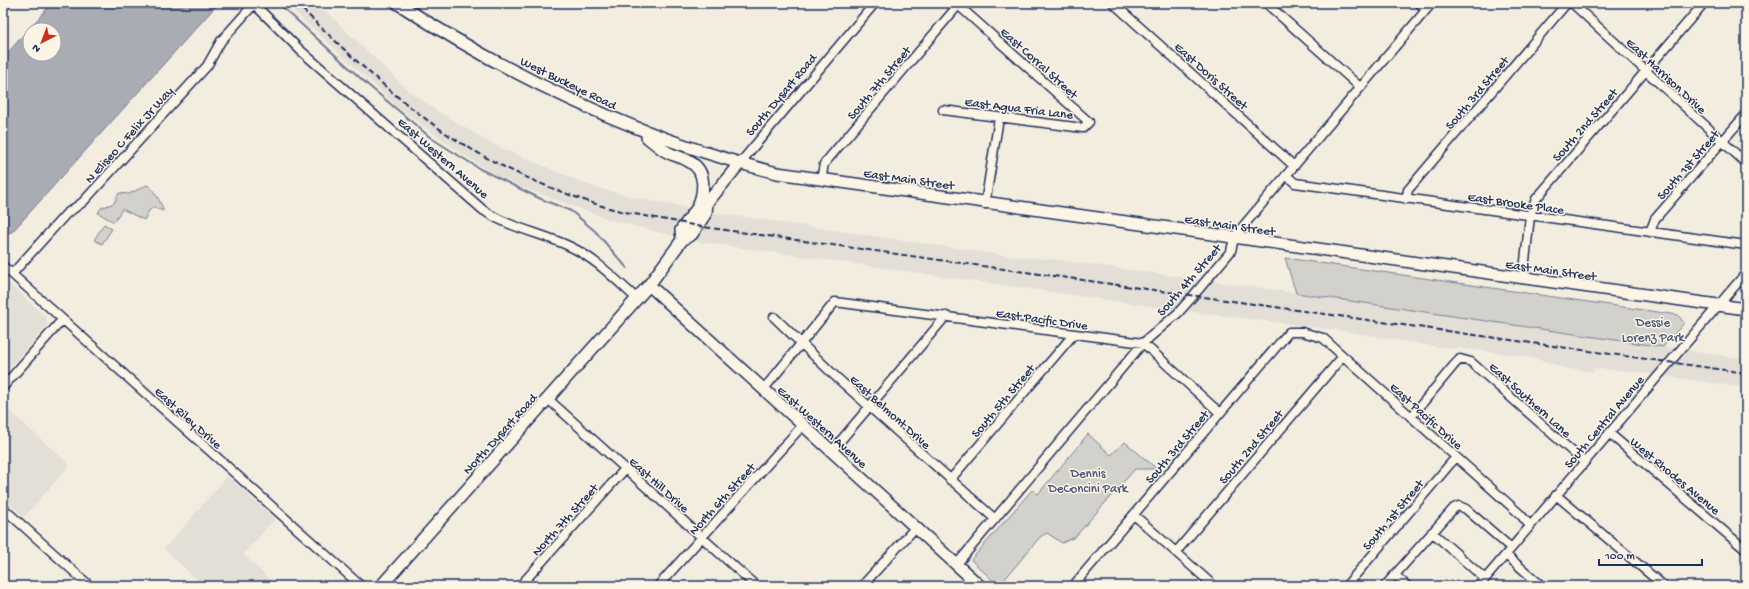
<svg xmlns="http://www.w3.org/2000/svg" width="1749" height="589" font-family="'Gochi Hand',sans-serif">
  <rect width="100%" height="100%" fill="#f3ede0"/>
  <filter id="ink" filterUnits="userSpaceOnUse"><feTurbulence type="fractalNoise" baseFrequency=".025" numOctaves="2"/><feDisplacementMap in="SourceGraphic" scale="8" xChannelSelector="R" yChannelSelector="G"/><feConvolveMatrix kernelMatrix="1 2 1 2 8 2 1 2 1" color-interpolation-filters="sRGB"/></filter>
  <g filter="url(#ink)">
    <path fill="#e3dfd6" d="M 285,3 L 317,3 L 408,90 L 436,110 L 492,144 L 591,186 L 632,197 L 710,212 L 1017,257 L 1051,259 L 1296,293 L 1746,359 L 1746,388 L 1635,372 L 1592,368 L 1595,372 L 1565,368 L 1533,358 L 1487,351 L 1438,347 L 1344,331 L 1163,308 L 693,241 L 608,219 L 522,187 L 488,171 L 458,151 L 400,109 Z
      M 3,278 L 46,317 L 48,325 L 3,375 Z
      M 3,405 L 70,465 L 24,517 L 3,498 Z
      M 228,476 L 275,519 L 243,554 L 276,586 L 204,586 L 164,549 Z"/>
    <path fill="#d3d1cc" stroke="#778095" d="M 147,185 C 152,186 164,207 163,211 L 153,207 L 149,211 L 144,220 L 122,209 L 114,222 L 98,213 L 101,208 L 114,203 L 119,193 L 129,194 Z
      M 104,224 L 112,229 L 102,244 L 94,240 Z
      M 1285,258 L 1678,315 L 1684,323 L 1663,347 L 1296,293 Z
      M 1088,434 L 1111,455 L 1125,442 L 1157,469 L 1135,469 L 1075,537 L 1062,543 L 1047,533 L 1040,537 L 999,586 L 971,560 L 1032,490 L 1038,494 Z"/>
    <path fill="#a9acb3" stroke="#707a91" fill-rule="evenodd" d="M 52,3 L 216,3 L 216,6 L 12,232 L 8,233 L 3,228 L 3,58 ZM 30,30 L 54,30 L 54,54 L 30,54 Z"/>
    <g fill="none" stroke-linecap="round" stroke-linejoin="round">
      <path stroke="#707a91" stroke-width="2" d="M 278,3 L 368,85 L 431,138 L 480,169 L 541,199 L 571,211 L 595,231 L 627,268
        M 3,14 L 12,3"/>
      <defs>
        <path id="minor" d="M 1113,3 L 1294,166
          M 1266,3 L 1360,87
          M 1419,3 L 1426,9
          M 1572,3 L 1746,163
          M 943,110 L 1083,128 L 1089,122 L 958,5
          M 740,163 L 875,3
          M 1286,175 L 1295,183 L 1746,245
          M 821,180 L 824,164 L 960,3
          M 1406,199 L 1408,190 L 1567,3
          M 985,204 L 999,118
          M 1650,232 L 1655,219 L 1746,114
          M 3,266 L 361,586
          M 12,274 L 66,214 L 83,202 L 207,66 L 221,41 L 254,4 L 300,50 L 483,210 C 509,228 542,233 571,247 C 596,259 616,280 636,298
          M 1523,279 L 1530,216 L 1536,199 L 1704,3
          M 774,317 L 835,376 L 995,519
          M 3,387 L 62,320
          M 763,390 L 835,302 L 1143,343 L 1220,413
          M 548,399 L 756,586
          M 1411,417 L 1455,364 L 1460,359 L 1471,362 L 1584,462
          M 1609,433 L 1746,550
          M 831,452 L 946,316
          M 950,480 L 1073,335
          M 1556,495 L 1664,586
          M 3,508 L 90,586
          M 1134,515 L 1214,586
          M 1432,532 L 1485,579
          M 1176,552 L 1343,356
          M 1506,555 L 1542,586
          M 956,565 L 1143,343 L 1178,313 L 1193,296 L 1231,251 L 1234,238 L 1244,225 L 1432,3
          M 1395,575 L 1407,586
          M 520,586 L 625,469
          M 658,586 L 802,426
          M 862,586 L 915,528
          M 1073,586 L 1289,332 L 1302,332 L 1323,338 L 1521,515 L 1530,526
          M 1346,586 L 1456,457
          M 1385,586 L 1454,508 L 1459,506 L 1466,509 L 1511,548
          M 1479,586 L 1746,273"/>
        <path id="major" d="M 397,3 C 515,79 641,139 777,173 L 1746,309
          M 647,137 C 653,142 660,148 667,152 C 674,156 683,157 690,162 C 707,171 704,192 698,207
          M 682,240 L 681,230 L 698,207 L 707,203 L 740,163
          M 649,285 L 980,586
          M 381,586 L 649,285 L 682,240 L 692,234 L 706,213 L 707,203"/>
      </defs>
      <use href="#minor" stroke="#1b2f5e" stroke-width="11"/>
      <use href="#major" stroke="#1b2f5e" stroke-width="14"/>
      <use href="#minor" stroke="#fcf5e5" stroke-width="8"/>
      <use href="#major" stroke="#fcf5e5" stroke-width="11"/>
      <path stroke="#1b2f5e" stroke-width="2" stroke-dasharray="6 3" stroke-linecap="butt" d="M 296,3 C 336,42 377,82 422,116 C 475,157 539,186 602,206 C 631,215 667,219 697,226 L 1746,373"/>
    </g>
  </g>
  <g text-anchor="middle" stroke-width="3" stroke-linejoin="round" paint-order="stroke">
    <g font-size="13" fill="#1b2f5e" stroke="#fcf5e5">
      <text transform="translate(1040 62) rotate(42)" y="5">East Corral Street</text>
      <text transform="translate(1212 75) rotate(42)" y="5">East Doris Street</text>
      <text transform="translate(1667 75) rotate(43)" y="5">East Harrison Drive</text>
      <text transform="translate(569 82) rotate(26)" y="5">West Buckeye Road</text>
      <text transform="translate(878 82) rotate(-50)" y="5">South 7th Street</text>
      <text transform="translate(1476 92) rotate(-50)" y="5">South 3rd Street</text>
      <text transform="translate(780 94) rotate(-50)" y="5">South Dysart Road</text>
      <text transform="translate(1019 107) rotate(7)" y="5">East Agua Fria Lane</text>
      <text transform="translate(1584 124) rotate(-49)" y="5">South 2nd Street</text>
      <text transform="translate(128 134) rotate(-48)" y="5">N Eliseo C Felix Jr Way</text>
      <text transform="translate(444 157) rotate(41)" y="5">East Western Avenue</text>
      <text transform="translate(1687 164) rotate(-49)" y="5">South 1st Street</text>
      <text transform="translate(909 178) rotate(8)" y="5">East Main Street</text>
      <text transform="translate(1516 202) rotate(8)" y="5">East Brooke Place</text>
      <text transform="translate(1230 224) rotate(8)" y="5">East Main Street</text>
      <text transform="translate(1551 269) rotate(8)" y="5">East Main Street</text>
      <text transform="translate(1188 279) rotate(-49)" y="5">South 4th Street</text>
      <text transform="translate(1042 318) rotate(8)" y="5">East Pacific Drive</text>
      <text transform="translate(1531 399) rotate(42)" y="5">East Southern Lane</text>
      <text transform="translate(1002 400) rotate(-50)" y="5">South 5th Street</text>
      <text transform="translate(891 411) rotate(42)" y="5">East Belmont Drive</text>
      <text transform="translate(1427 415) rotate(42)" y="5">East Pacific Drive</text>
      <text transform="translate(189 417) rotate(42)" y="5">East Riley Drive</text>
      <text transform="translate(1603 421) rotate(-50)" y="5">South Central Avenue</text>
      <text transform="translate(823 426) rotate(42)" y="5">East Western Avenue</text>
      <text transform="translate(499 433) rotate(-48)" y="5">North Dysart Road</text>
      <text transform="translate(1176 446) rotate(-50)" y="5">South 3rd Street</text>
      <text transform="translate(1250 446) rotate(-50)" y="5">South 2nd Street</text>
      <text transform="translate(1676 475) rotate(40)" y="5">West Rhodes Avenue</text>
      <text transform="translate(660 484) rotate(42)" y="5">East Hill Drive</text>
      <text transform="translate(721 498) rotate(-48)" y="5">North 6th Street</text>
      <text transform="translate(1392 514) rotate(-50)" y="5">South 1st Street</text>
      <text transform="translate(564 519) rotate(-48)" y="5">North 7th Street</text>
    </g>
    <g font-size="13" fill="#49587a" stroke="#fcf5e5">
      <text x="1653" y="326">Dessie<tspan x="1653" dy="15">Lorenz Park</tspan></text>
      <text x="1088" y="477">Dennis<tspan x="1088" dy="15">DeConcini Park</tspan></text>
    </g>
  </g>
  <rect width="1749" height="589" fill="none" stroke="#fcf5e5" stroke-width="16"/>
  <rect x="8" y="8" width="1733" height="573" fill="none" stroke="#1b2f5e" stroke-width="1.5" filter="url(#ink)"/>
  <g transform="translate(42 42) rotate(222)"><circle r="19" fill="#fcf5e5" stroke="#a2a6af"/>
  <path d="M0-3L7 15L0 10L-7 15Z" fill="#c8321e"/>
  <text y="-6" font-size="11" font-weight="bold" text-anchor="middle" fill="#1b2f5e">N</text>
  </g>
  <path d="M1599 559v6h103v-6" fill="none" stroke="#1b2f5e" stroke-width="2"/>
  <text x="1605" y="559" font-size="12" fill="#1b2f5e" stroke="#fcf5e5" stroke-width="3" paint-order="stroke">100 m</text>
</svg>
